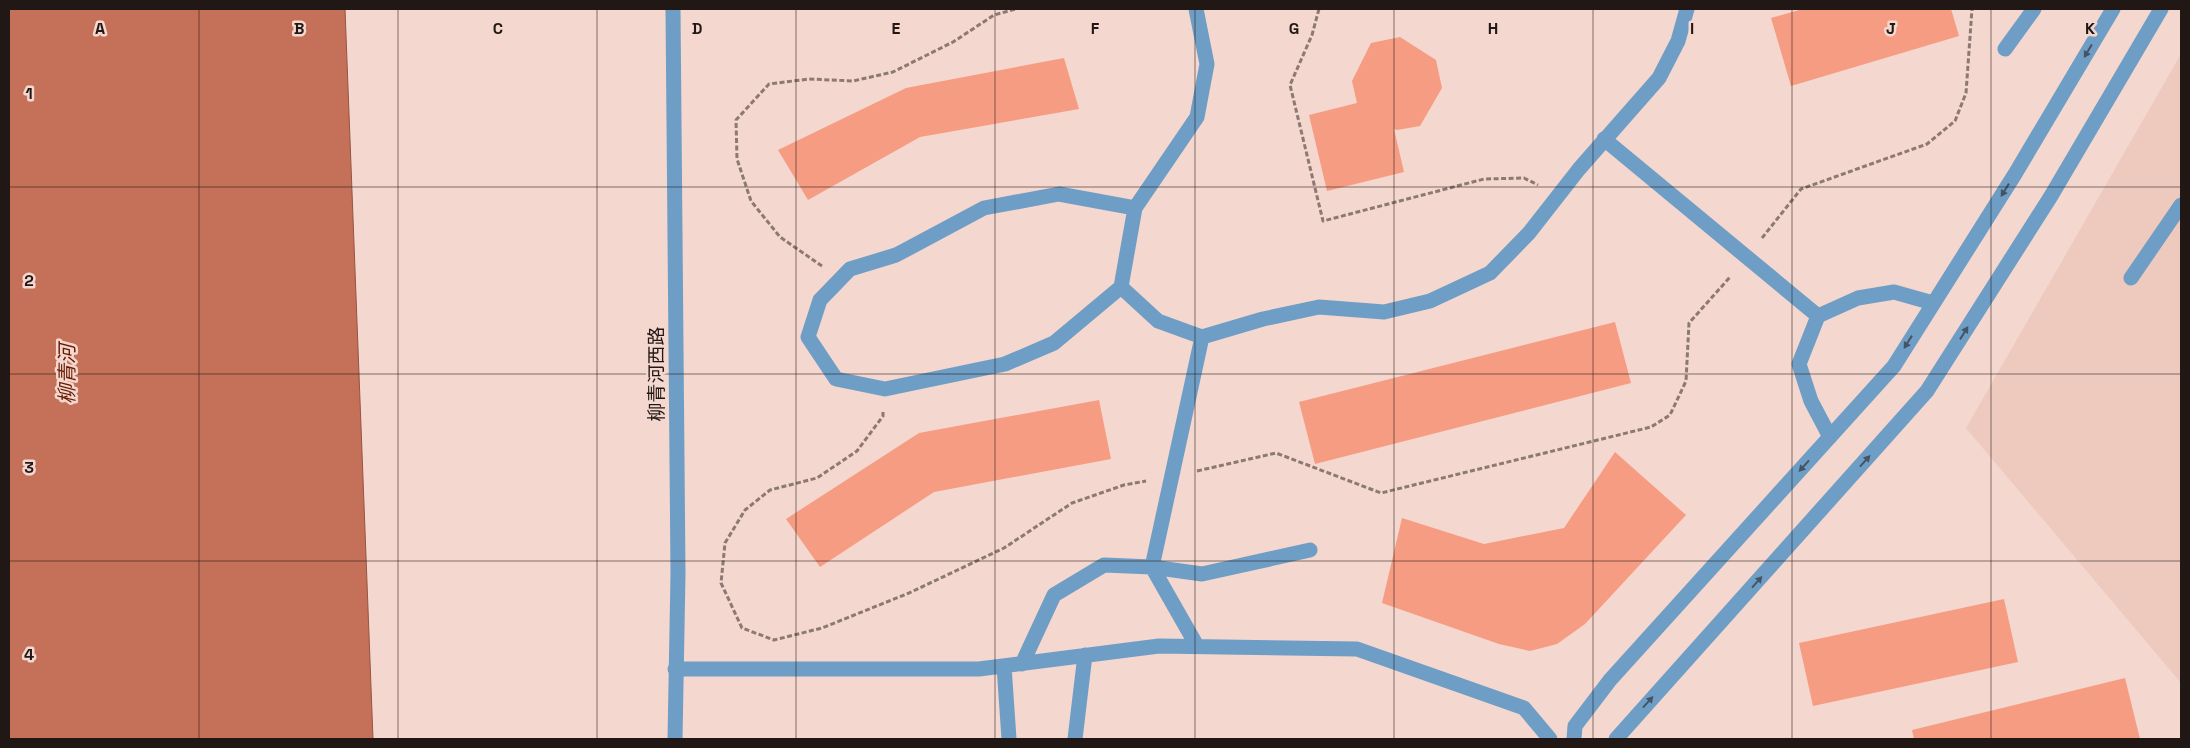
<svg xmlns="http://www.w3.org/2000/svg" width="2190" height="748" font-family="'Space Grotesk','Noto Sans SC',sans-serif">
  <rect width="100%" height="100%" fill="#f4d7ce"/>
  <path fill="#eec9be" d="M 2181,54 L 2181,683 L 1966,428 Z"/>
  <path fill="#c57058" stroke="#945544" d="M 9,9 L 345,9 L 373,739 L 9,739 Z"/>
  <path fill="#f69c83" d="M 1803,9 L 1951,9 L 1959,36 L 1791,86 L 1771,18 Z
    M 1400,37 L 1436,60 L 1442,88 L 1420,126 L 1397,130 L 1394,129 L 1404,172 L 1327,191 L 1309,115 L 1357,103 L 1352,81 L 1371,43 Z
    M 1064,58 L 1079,109 L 920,137 L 808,200 L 778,150 L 906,88 Z
    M 1615,322 L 1631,383 L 1315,464 L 1299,402 Z
    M 1099,400 L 1111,459 L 934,492 L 820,567 L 786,519 L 919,433 Z
    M 1615,452 L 1686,515 L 1585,624 L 1557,644 L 1530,651 L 1499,644 L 1382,603 L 1402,518 L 1484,544 L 1564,528 Z
    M 2004,599 L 2018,662 L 1813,706 L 1799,643 Z
    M 2125,678 L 2140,739 L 1914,739 L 1912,730 Z"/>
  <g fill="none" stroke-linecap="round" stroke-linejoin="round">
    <path stroke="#8c7973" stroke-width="3" stroke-dasharray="5 2.5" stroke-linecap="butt" d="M 1319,9 L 1312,35 L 1290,85 L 1323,221 L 1484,179 L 1524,178 L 1538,185
      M 1762,238 L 1801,189 L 1927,144 L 1955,121 L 1966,93 L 1972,9
      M 822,266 L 780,237 L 751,201 L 737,159 L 736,120 L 769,84 L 809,79 L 853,81 L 893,72 L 953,42 L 994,15 L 1016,9
      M 883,412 L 883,416 L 857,451 L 817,478 L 770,490 L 745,510 L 725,543 L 721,583 L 742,628 L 774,640 L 822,628 L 909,593 L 1004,548 L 1072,503 L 1124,485 L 1146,481
      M 1197,471 L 1276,453 L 1381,493 L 1651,427 L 1670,415 L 1686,381 L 1689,323 L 1731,276"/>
    <path stroke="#6e9ec5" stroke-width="15" d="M 673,9 L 678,574 L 675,739
      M 2005,49 L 2034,9
      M 1604,139 L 1818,316
      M 1135,208 L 1121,287 L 1158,321 L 1202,337
      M 2131,278 L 2181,205
      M 1121,287 L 1054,343 L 1005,364 L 885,389 L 836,379 L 808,337 L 820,300 L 850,269 L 896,255 L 984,208 L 1059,194 L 1135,208 L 1197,117 L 1207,64 L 1196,9
      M 1830,437 L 1811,401 L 1799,364 L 1818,316 L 1858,298 L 1894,292 L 1933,303
      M 1197,646 L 1152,567 L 1202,337 L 1263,319 L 1319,307 L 1384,312 L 1430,301 L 1490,273 L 1529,233 L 1579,169 L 1659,78 L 1678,41 L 1687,9
      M 1022,664 L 1054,595 L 1104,565 L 1152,567 L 1202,574 L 1310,550
      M 1004,666 L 1009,739
      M 675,669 L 979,669 L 1159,646 L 1357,649 L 1524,708 L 1550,739
      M 1075,739 L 1085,655
      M 1574,739 L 1575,726 L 1610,680 L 1894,366 L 2015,174 L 2113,9
      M 1616,739 L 1927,391 L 2051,196 L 2161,9"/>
  </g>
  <defs><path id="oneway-solid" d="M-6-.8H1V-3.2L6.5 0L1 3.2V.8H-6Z" transform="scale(1.25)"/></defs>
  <g fill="#445464">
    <use href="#oneway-solid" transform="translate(2088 51) rotate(121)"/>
    <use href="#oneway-solid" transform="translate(2005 190) rotate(122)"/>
    <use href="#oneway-solid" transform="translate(1964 333) rotate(-58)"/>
    <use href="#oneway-solid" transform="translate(1908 342) rotate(122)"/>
    <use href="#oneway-solid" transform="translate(1865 461) rotate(-48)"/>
    <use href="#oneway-solid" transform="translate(1804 466) rotate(132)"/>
    <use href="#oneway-solid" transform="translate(1757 582) rotate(-48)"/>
    <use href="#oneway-solid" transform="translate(1648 702) rotate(-48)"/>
  </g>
  <path fill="none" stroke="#211714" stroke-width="1" stroke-opacity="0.55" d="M 199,9 L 199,739M 398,9 L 398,739M 597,9 L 597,739M 796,9 L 796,739M 995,9 L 995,739M 1195,9 L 1195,739M 1394,9 L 1394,739M 1593,9 L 1593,739M 1792,9 L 1792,739M 1991,9 L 1991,739M 9,187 L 2181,187M 9,374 L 2181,374M 9,561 L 2181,561"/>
  <g text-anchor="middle" stroke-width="5" stroke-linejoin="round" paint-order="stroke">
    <g font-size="19" fill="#211714" stroke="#f4d7ce">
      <text transform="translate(656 374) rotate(-90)" y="7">柳青河西路</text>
    </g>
    <g font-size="20" font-style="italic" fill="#681a02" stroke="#f4d7ce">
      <text transform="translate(67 374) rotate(-90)" y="7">柳青河</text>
    </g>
  </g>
  <g font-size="16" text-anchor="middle" font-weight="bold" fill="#211714" stroke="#f4d7ce" stroke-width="5" stroke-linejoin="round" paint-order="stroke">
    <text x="100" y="34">A</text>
    <text x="299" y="34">B</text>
    <text x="498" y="34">C</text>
    <text x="697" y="34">D</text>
    <text x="896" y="34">E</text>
    <text x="1095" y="34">F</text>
    <text x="1294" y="34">G</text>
    <text x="1493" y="34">H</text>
    <text x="1692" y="34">I</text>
    <text x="1891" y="34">J</text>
    <text x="2090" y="34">K</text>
    <text x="29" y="99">1</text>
    <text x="29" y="286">2</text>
    <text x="29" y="473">3</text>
    <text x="29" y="660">4</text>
  </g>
  <rect width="2190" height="748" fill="none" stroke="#211714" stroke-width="20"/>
</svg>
